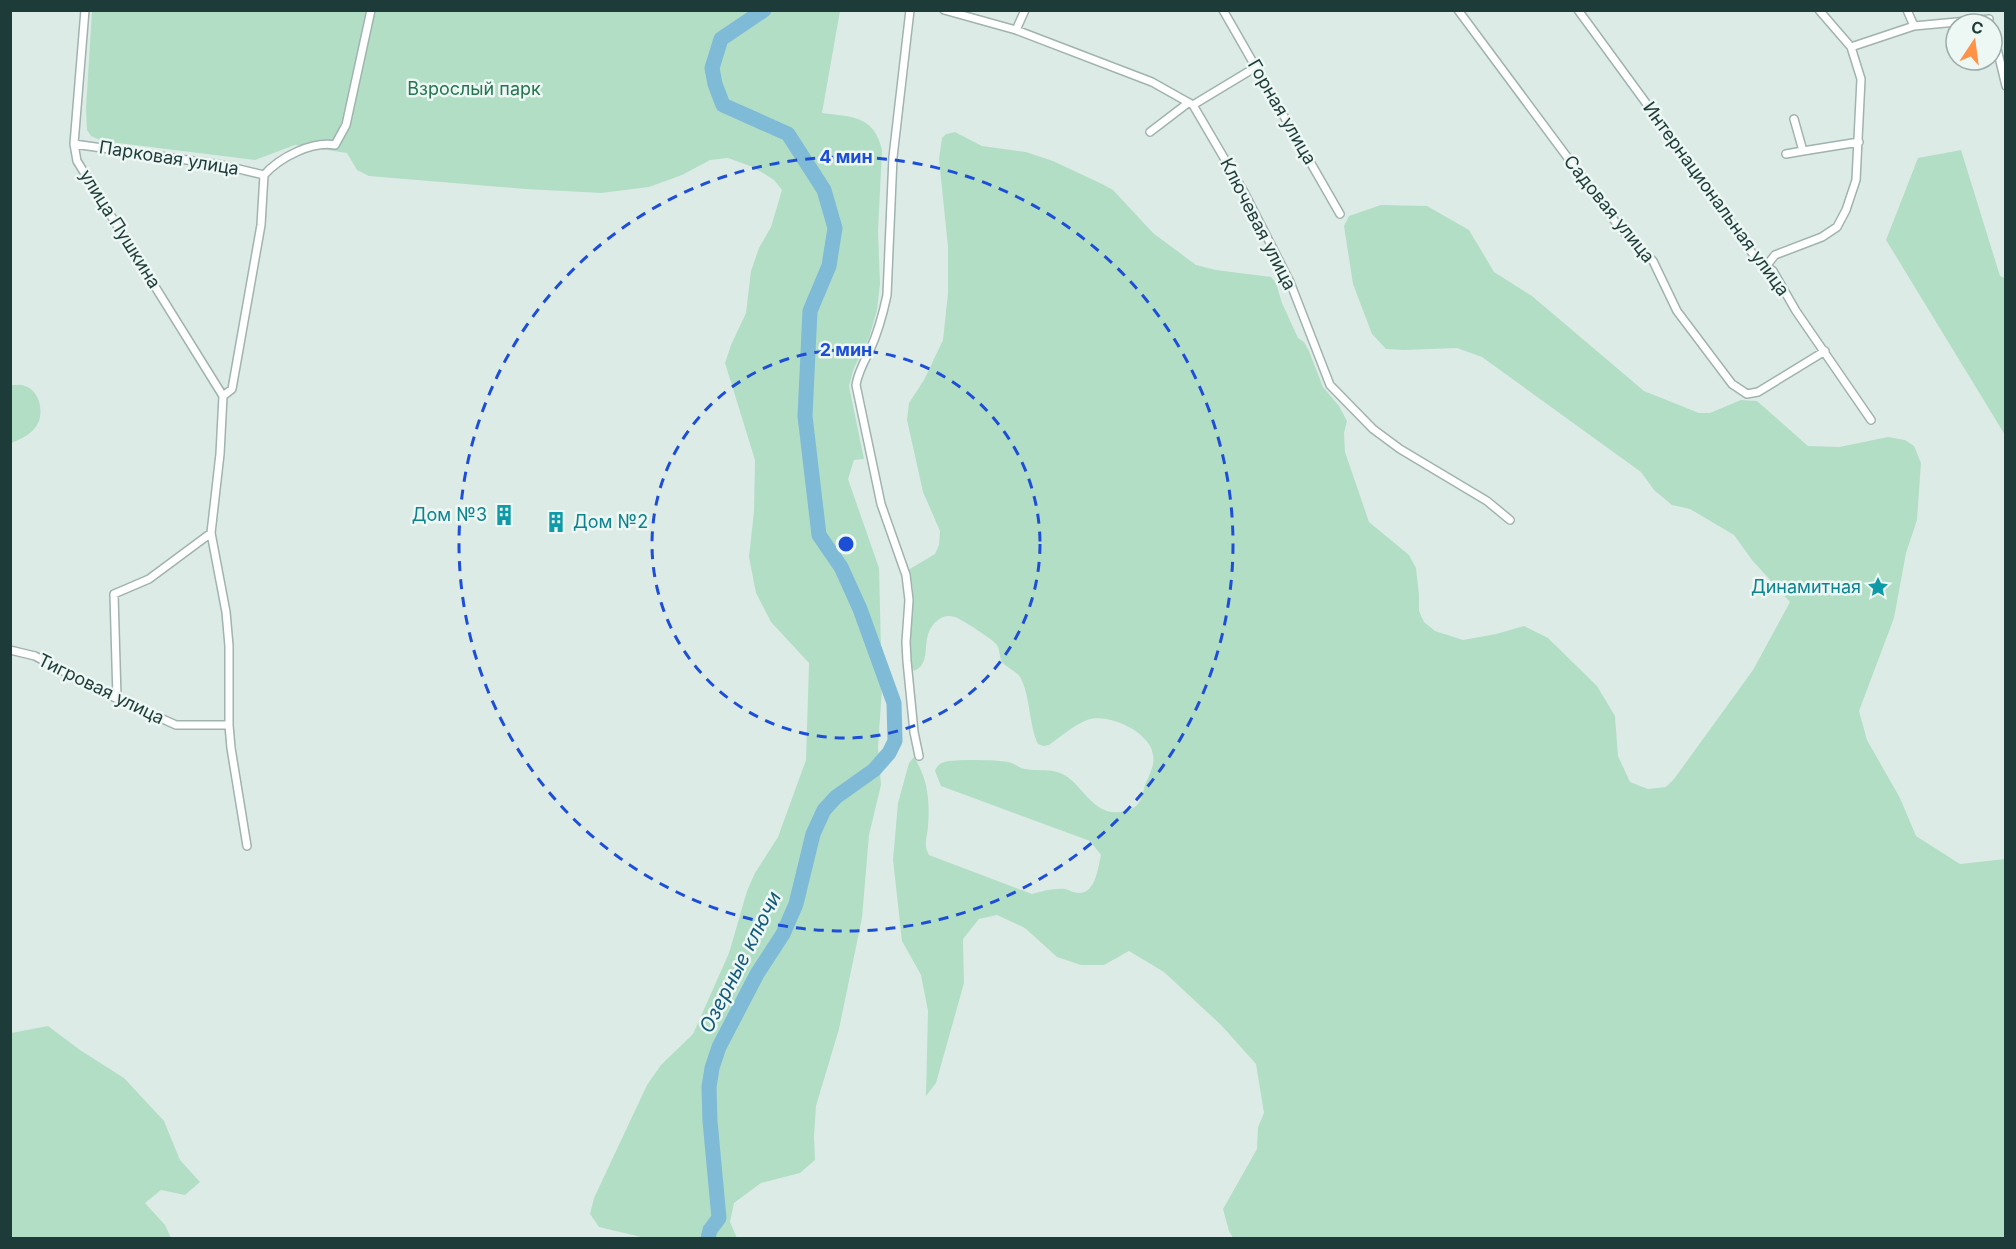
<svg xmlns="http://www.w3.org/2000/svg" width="2016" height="1249" font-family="Inter,sans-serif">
  <rect width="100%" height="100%" fill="#ddebe7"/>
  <path fill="#b3dec6" d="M 92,11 L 840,11 L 822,113 C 852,117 874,115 882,150 L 878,231 L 880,284 L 877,310 L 869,338 L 854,368 L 849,386 L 864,459 L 854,460 L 848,479 L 879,568 L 882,689 L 878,747 L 881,785 L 869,835 L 862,918 L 839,1029 L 816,1106 L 814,1137 L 815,1160 L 800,1173 L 761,1183 L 734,1203 L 730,1222 L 737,1238 L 645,1238 L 599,1227 L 590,1214 L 594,1198 L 647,1085 L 661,1065 L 693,1034 L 729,953 L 747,891 L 755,873 L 778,837 L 806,760 L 809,663 L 771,622 L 756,593 L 749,557 L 754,511 L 755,460 L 725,363 L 731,345 L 746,313 L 751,271 L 759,248 L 771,227 L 782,190 L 774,180 L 753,167 L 728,158 L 710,160 L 682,175 L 649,187 L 601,193 L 525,189 L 369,176 L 357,170 L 347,153 L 295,145 L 255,160 L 102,141 L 91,136 L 87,130 L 86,108 Z
    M 955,132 L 982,146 L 1026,152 L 1053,161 L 1102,184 L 1113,190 L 1153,233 L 1196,265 L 1216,270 L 1271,277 L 1276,283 L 1282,303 L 1298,338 L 1304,342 L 1309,351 L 1323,387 L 1339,406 L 1347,421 L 1344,433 L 1345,452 L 1369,522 L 1409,555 L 1416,568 L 1419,595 L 1419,611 L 1424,622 L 1435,631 L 1463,640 L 1496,634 L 1524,626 L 1548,638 L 1597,686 L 1615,716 L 1618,756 L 1630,782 L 1648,789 L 1666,787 L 1674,779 L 1753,670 L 1790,602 L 1752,560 L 1734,535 L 1690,509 L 1672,505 L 1654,490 L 1641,472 L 1482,357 L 1457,348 L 1404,350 L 1386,349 L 1372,334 L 1353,284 L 1344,226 L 1349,216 L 1381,205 L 1427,206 L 1469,230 L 1494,272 L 1532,296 L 1644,391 L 1699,413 L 1710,413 L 1741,400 L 1757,401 L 1808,446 L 1839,447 L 1888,437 L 1905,440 L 1914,446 L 1921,463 L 1917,520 L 1906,553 L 1894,618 L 1859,711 L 1867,740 L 1900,798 L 1916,836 L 1960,864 L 2005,859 L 2005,1238 L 1233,1238 L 1229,1231 L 1223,1209 L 1257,1149 L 1258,1127 L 1264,1113 L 1256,1064 L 1221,1025 L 1164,972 L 1129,951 L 1104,965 L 1081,965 L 1057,957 L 1025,928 L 997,915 L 979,919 L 963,939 L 964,983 L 936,1083 L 926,1096 L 928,1011 L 921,975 L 902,941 L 893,860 L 898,803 L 909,763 L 914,757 C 928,779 930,801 928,827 C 927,838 923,844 929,855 L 1032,894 C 1043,891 1054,888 1065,889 C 1069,890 1074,893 1079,893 C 1096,893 1098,867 1101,855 L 1090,841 L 941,786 L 935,771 C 937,766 939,764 944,762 C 955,759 998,760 1008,762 C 1014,763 1019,768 1025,769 C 1035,771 1047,769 1057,772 C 1081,778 1090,816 1120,812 C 1125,811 1132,810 1136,806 C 1142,801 1143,792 1145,785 C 1149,775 1155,766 1153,755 C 1151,732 1107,712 1087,720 C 1074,725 1060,737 1049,745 L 1043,746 L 1038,744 C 1029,726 1030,693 1020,677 C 1016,671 1007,668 1002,662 C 999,657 1000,650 997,645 C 994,640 961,619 955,617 C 948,615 943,616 938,620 C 917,636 935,662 914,671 C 902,653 916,606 912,584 C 911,579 909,575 908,570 L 935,554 L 939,545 L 940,531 L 923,492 L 907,420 L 909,403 L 924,380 L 943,340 L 948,293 L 948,247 L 939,159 L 942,138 L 946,134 Z
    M 1961,150 L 2000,276 L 2005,278 L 2005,435 L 1886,240 L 1918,158 Z
    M 10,385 C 15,385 21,384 25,386 C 39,390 44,411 38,423 C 33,434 21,439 11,443 Z
    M 48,1026 L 80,1050 L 124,1078 L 164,1121 L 180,1160 L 200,1182 L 185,1195 L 161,1190 L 145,1203 L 165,1225 L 171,1238 L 11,1238 L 11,1033 Z"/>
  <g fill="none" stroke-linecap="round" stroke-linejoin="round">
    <path stroke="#7fbad6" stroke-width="15" d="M 708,1238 L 710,1230 L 719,1218 L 710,1121 L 709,1087 L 712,1068 L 719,1047 L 757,974 L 783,934 L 796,904 L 813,834 L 824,810 L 836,797 L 874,770 L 889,753 L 895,741 L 894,703 L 860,609 L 841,567 L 819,535 L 805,416 L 810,311 L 829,266 L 835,228 L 824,190 L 788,134 L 723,105 L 715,84 L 712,68 L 721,39 L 764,10"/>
    <defs>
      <path id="minor" d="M 85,10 L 74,144 L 77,161 L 223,396
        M 910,10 L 893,157 L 887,295 C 883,314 878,332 870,350 C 864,362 858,372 856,385 L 881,504 L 906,575 L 909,600 L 906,642 L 907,661 L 914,732 L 919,756
        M 944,10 L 1016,30 L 1152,82 L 1193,105 L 1244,192 L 1290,282 L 1330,385 L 1373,429 L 1400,449 L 1487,501 L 1510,520
        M 1223,10 L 1340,214
        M 1458,10 L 1620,228 L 1653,261 L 1677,311 L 1732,384 L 1747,394 L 1758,392 L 1825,351
        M 1578,10 L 1668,133 L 1755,257 L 1773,271 L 1796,311 L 1871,420
        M 1907,10 L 1914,26
        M 1992,28 L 2006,86
        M 1016,30 L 1025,10
        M 1851,47 L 1914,26 L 1989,19
        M 1193,105 L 1256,67
        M 1794,119 L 1803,151 L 1859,142
        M 1150,132 L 1188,103
        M 74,144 L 222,165 L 264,175
        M 1786,154 L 1803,151
        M 1767,265 L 1775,255 L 1822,237 L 1837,227 L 1846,210 L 1856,180 L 1861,79 L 1851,47 L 1819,10
        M 10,650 L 35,656 L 100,691 L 176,725 L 229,725
        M 117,698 L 114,594 L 149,579 L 211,533
        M 247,846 L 231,748 L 229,725 L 229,646 L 226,612 L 211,533 L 220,454 L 223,396 L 232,389 L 261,225 L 264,175 C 280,157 312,141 335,145 L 346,125 L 371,10"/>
    </defs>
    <use href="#minor" stroke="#a0b3af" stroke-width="10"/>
    <use href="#minor" stroke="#fff" stroke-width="7"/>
  </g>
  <g fill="none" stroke="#1d4ed8" stroke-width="3" stroke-dasharray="10 8">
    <circle cx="846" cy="544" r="194"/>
    <circle cx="846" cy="544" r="387"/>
  </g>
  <defs>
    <symbol id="building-bare" viewBox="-9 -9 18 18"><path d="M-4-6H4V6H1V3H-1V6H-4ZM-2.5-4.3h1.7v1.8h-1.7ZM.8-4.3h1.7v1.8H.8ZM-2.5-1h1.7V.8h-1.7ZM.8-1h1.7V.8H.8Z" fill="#0f9aa8" stroke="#edf7f4" stroke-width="2.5" paint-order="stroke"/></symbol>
    <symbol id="sight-bare" viewBox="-9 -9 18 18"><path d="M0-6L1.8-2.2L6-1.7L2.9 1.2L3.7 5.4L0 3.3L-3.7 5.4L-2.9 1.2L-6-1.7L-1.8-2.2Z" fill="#0f9aa8" stroke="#edf7f4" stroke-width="2.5" paint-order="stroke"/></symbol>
  </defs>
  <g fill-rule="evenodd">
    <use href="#building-bare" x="489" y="500" width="30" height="30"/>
    <use href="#building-bare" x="541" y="507" width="30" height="30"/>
    <use href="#sight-bare" x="1863" y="572" width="30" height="30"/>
  </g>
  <g text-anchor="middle" stroke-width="5" stroke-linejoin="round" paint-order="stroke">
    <g font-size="18" fill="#247551" stroke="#edf7f4">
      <text x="474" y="95">Взрослый парк</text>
    </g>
    <g font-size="18" fill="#1d3b38" stroke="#edf7f4">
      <text transform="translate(1282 112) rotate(60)" y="6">Горная улица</text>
      <text transform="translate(169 158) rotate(9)" y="6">Парковая улица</text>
      <text transform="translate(1716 199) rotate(54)" y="6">Интернациональная улица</text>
      <text transform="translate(1609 209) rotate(51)" y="6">Садовая улица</text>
      <text transform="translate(1258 224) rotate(63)" y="6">Ключевая улица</text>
      <text transform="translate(120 229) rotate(58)" y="6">улица Пушкина</text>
      <text transform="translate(101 689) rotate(26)" y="6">Тигровая улица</text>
    </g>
    <g font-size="18" fill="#0d838f" stroke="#edf7f4" text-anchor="end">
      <text x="487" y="521">Дом №3</text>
      <text x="573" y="528" text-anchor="start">Дом №2</text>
      <text x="1861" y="593">Динамитная</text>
    </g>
    <g font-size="20" font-style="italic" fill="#13597c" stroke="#edf7f4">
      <text transform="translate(740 962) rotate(-63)" y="7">Озерные ключи</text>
    </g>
  </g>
  <circle cx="846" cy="544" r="9" fill="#1d4ed8" stroke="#edf7f4" stroke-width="3"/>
  <g font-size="18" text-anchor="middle" font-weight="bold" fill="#1d4ed8" stroke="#edf7f4" stroke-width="5" stroke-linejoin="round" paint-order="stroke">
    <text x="846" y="163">4 мин</text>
    <text x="846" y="356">2 мин</text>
  </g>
  <rect width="2016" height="1249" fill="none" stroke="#1d3b38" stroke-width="24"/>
  <g transform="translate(1974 42) rotate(13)"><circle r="28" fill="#edf7f4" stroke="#9aaca9" stroke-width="1.5"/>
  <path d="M0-4.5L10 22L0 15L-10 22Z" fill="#ff9246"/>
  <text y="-9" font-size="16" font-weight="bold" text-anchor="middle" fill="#1d3b38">С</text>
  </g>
</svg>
